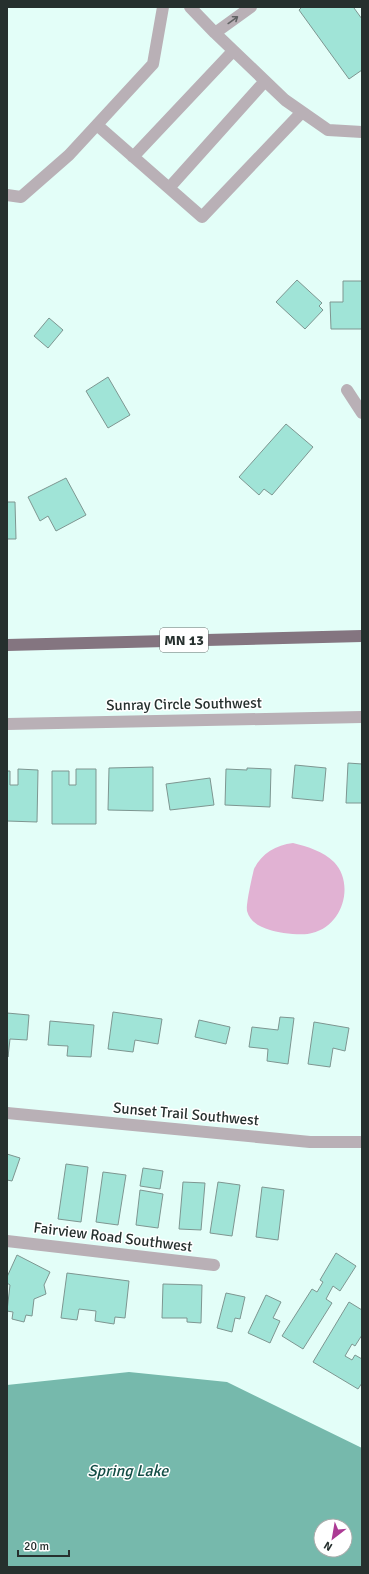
<svg xmlns="http://www.w3.org/2000/svg" width="369" height="1574" font-family="Signika,sans-serif">
  <rect width="100%" height="100%" fill="#e3fef8"/>
  <path fill="#e1b2d3" d="M 293,843 C 308,847 323,851 334,862 C 355,884 343,926 312,933 C 304,936 278,933 270,930 C 260,927 250,922 247,911 C 246,904 252,877 254,869 C 262,853 276,845 293,843 Z"/>
  <path fill="#76b9ac" fill-rule="evenodd" d="M 129,1372 L 227,1382 L 362,1448 L 362,1567 L 7,1567 L 7,1385 ZM 321,1526 L 345,1526 L 345,1550 L 321,1550 Z"/>
  <path fill="#a0e4d7" stroke="#7e9691" d="M 302,7 L 356,7 L 354,8 L 362,19 L 362,70 L 349,79 L 299,10 Z
    M 297,280 L 322,303 L 319,306 L 323,310 L 305,329 L 276,302 Z
    M 343,281 L 362,281 L 362,329 L 331,329 L 330,302 L 343,302 Z
    M 49,318 L 63,330 L 48,348 L 34,336 Z
    M 108,377 L 130,415 L 108,428 L 86,391 Z
    M 286,424 L 313,447 L 272,495 L 264,489 L 259,495 L 239,477 Z
    M 66,478 L 86,515 L 56,531 L 48,516 L 40,521 L 28,497 Z
    M 7,502 L 15,502 L 16,539 L 7,539 Z
    M 348,763 L 362,764 L 362,803 L 346,803 Z
    M 295,765 L 326,768 L 323,801 L 292,798 Z
    M 153,767 L 153,811 L 108,810 L 109,768 Z
    M 247,768 L 271,769 L 270,807 L 225,805 L 226,769 L 247,770 Z
    M 18,769 L 38,770 L 37,822 L 7,821 L 7,771 L 10,771 L 10,785 L 18,785 Z
    M 76,769 L 96,769 L 96,824 L 52,824 L 52,771 L 69,771 L 69,785 L 76,785 Z
    M 210,778 L 214,805 L 170,810 L 166,784 Z
    M 113,1012 L 162,1019 L 158,1044 L 135,1040 L 133,1052 L 108,1049 Z
    M 7,1013 L 29,1015 L 27,1040 L 10,1039 L 8,1057 Z
    M 280,1017 L 294,1018 L 288,1064 L 267,1061 L 268,1049 L 249,1047 L 252,1027 L 278,1030 Z
    M 199,1020 L 230,1027 L 226,1044 L 195,1037 Z
    M 50,1021 L 94,1025 L 91,1057 L 67,1056 L 68,1046 L 48,1045 Z
    M 314,1022 L 349,1028 L 345,1051 L 333,1048 L 330,1067 L 308,1064 Z
    M 7,1154 L 20,1158 L 12,1181 L 7,1180 Z
    M 66,1164 L 88,1167 L 81,1222 L 58,1219 Z
    M 143,1168 L 163,1171 L 160,1189 L 140,1186 Z
    M 103,1172 L 126,1175 L 118,1225 L 96,1222 Z
    M 183,1182 L 205,1183 L 201,1230 L 179,1229 Z
    M 218,1182 L 240,1185 L 232,1236 L 210,1233 Z
    M 262,1187 L 284,1190 L 278,1240 L 256,1237 Z
    M 140,1190 L 163,1194 L 158,1228 L 136,1225 Z
    M 336,1253 L 356,1266 L 340,1291 L 333,1286 L 326,1299 L 332,1303 L 303,1349 L 282,1336 L 312,1289 L 317,1292 L 323,1282 L 320,1280 Z
    M 17,1255 L 50,1272 L 44,1285 L 46,1294 L 34,1299 L 32,1316 L 26,1315 L 24,1322 L 12,1319 L 13,1312 L 7,1311 L 10,1285 L 7,1283 L 7,1277 Z
    M 67,1273 L 129,1281 L 125,1318 L 115,1317 L 114,1324 L 95,1321 L 96,1311 L 79,1309 L 77,1320 L 61,1318 Z
    M 163,1284 L 202,1285 L 201,1323 L 187,1322 L 187,1318 L 162,1318 Z
    M 226,1293 L 245,1297 L 240,1319 L 235,1318 L 232,1332 L 217,1328 Z
    M 266,1295 L 281,1302 L 273,1318 L 280,1321 L 270,1343 L 248,1333 Z
    M 349,1302 L 362,1310 L 362,1335 L 355,1346 L 352,1344 L 345,1356 L 352,1360 L 355,1355 L 362,1359 L 362,1383 L 358,1389 L 313,1362 Z"/>
  <g fill="none" stroke-linecap="round" stroke-linejoin="round">
    <path stroke="#b9b0b6" stroke-width="12" d="M 190,7 L 215,33 L 285,100 L 328,130 L 362,132
      M 215,33 L 251,7
      M 97,125 L 202,217 L 302,112
      M 133,157 L 233,51
      M 169,188 L 265,81
      M 7,195 L 21,197 L 69,155 L 153,64 L 163,7
      M 347,390 L 362,413
      M 7,724 L 362,717
      M 7,1113 L 310,1142 L 362,1142
      M 7,1241 L 214,1265"/>
    <path stroke="#847580" stroke-width="12" d="M 7,645 L 362,636"/>
  </g>
  <defs><path id="oneway-shaft" d="M-6 0H5M1.5-3L5.5 0L1.5 3" fill="none" stroke-width="1.6" stroke-linecap="round" stroke-linejoin="round"/></defs>
  <use stroke="#616364" href="#oneway-shaft" transform="translate(233 20) rotate(-36)"/>
  <g text-anchor="middle" stroke-width="3" stroke-linejoin="round" paint-order="stroke">
    <rect fill="#fff" stroke="#676e6d" stroke-width="1" x="160" y="628" width="48" height="24" rx="3"/>
    <g font-size="14" font-weight="bold" fill="#26302e">
      <text x="184" y="645">MN 13</text>
    </g>
    <g font-size="15" fill="#26302e" stroke="#fff">
      <text transform="translate(184 704) rotate(-1)" y="5">Sunray Circle Southwest</text>
      <text transform="translate(186 1114) rotate(5)" y="5">Sunset Trail Southwest</text>
      <text transform="translate(113 1237) rotate(7)" y="5">Fairview Road Southwest</text>
    </g>
    <g font-size="16" font-style="italic" fill="#124d45" stroke="#fff">
      <text x="128" y="1476">Spring Lake</text>
    </g>
  </g>
  <rect width="369" height="1574" fill="none" stroke="#26302e" stroke-width="16"/>
  <g transform="translate(333 1538) rotate(211)"><circle r="19" fill="#ffffff" stroke="#a8acab"/>
  <path d="M0-3L7 15L0 10L-7 15Z" fill="#ac3a94"/>
  <text y="-6" font-size="11" font-weight="bold" text-anchor="middle" fill="#26302e">N</text>
  </g>
  <path d="M18 1550v6h51v-6" fill="none" stroke="#26302e" stroke-width="2"/>
  <text x="24" y="1550" font-size="12" fill="#26302e" stroke="#ffffff" stroke-width="3" paint-order="stroke">20 m</text>
</svg>
